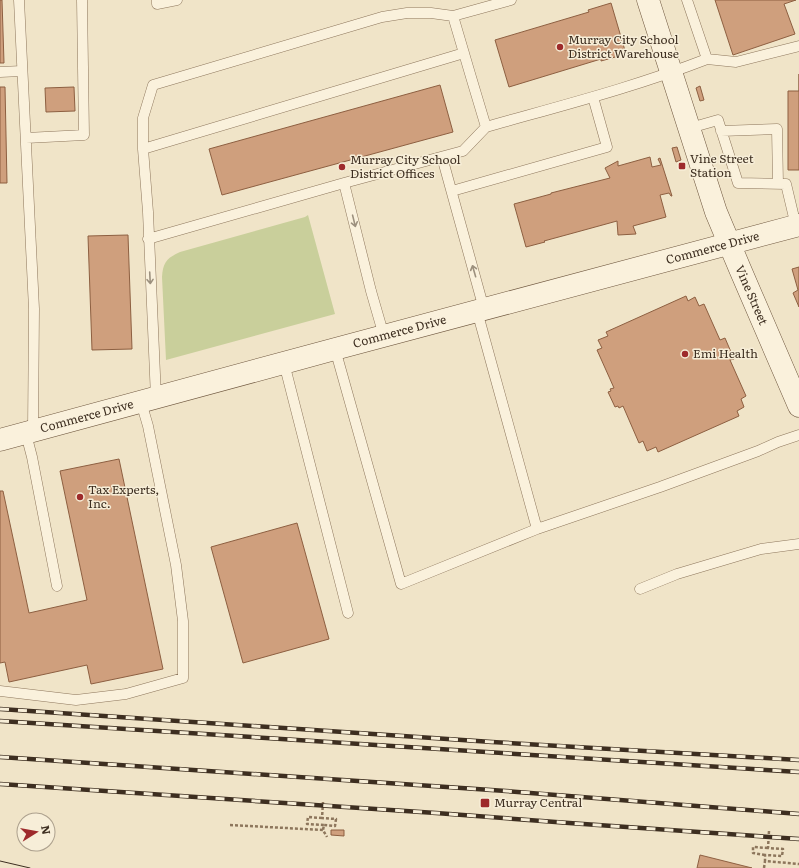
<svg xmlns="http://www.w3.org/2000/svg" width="799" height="868" font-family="Literata,serif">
  <rect width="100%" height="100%" fill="#f0e4c8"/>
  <path fill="#c9cf9b" d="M 308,215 L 335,314 L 166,360 L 162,277 C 163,262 167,258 180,252 L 305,217 Z"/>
  <path fill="#cf9f7d" stroke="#8d5f41" d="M 0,0 L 2,0 L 4,63 L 0,63 Z
    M 715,0 L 796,0 L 784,4 L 795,34 L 733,55 Z
    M 611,3 L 626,54 L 601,61 L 601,59 L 509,87 L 495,40 L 589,12 L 588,10 Z
    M 799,74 L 799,170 L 788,170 L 788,91 L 799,91 Z
    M 440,85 L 453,132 L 222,195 L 209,149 Z
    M 700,86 L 704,100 L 700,101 L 696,88 Z
    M 0,87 L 5,87 L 7,183 L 0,183 Z
    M 74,87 L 75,111 L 46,112 L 45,88 Z
    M 677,147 L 681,160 L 676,162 L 672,148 Z
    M 650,157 L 652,167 L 661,165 L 658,159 L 660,158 L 672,196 L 671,196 L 669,193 L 660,195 L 666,217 L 633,226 L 636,234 L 618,235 L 617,221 L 577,232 L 544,241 L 545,242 L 526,247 L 514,204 L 551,194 L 551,193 L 610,178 L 605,168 L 618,161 L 618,166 Z
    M 128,235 L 132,349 L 92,350 L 88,236 Z
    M 799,267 L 799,307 L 793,293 L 798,290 L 792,269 Z
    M 686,296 L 688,301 L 695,297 L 699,306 L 704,304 L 720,340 L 725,338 L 734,359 L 730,360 L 746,396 L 741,399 L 744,407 L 737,411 L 739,416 L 658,452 L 656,447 L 647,451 L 643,441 L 639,443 L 623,406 L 619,408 L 618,406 L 615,407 L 608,392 L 611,391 L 610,389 L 614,388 L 597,350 L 602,348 L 598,340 L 608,336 L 606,332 Z
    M 119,459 L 163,669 L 91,684 L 87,665 L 9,682 L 5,662 L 0,663 L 0,491 L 3,491 L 29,613 L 87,600 L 60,471 Z
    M 297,523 L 329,639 L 243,663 L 211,547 Z
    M 331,830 L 344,830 L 344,836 L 331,835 Z
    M 700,855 L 752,868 L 697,868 Z"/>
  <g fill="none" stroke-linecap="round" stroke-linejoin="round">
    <defs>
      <path id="lane" d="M 19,0 L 34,309 L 33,431
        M 157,0 L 157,4 L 177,0
        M 453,16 L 471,77 L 486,127 C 560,106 635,87 707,59 L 687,0
        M 707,59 L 736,62 L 799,46
        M 0,72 L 22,71
        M 690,128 L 718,120 L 738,183 L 786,184 L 796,226
        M 721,131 L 777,129 L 778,184
        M 26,138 L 84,135 L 82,0
        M 143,149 L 464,53
        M 442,157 L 484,309
        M 344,183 L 371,291 L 384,336
        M 452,191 L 607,147 L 593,97
        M 148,239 L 344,183 L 463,151 L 486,127
        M 477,311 L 537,529 L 660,487 L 758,451 L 778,442 L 799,435
        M 335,349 L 401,584 L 537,529
        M 284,363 L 348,613
        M 156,398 L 148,212 L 143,149 L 143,118 L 153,85 L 382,17 L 407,13 L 431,13 L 453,16 L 511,0
        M 26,434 L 32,457 L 57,586
        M 640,589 L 677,574 L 761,549 L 799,544
        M 0,691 L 76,700 L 126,694 L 183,678 L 183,621 L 176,565 L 148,426 L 141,402"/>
      <g id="secondary">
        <path id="s1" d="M 648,0 L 716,212 L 740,269 L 799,406"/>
        <path id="s2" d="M 0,440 L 335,349 L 799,225"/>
      </g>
    </defs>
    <use href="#lane" stroke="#8d765c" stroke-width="11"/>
    <use href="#secondary" stroke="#6f573f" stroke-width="23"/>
    <path stroke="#8d765c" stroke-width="2.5" stroke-dasharray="3 2" stroke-linecap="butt" d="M 323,802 L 322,818 L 336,819 L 335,826 L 324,825
      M 322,818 L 308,817 L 307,824 L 324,825 L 323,830 L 327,837
      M 230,825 L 323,830
      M 769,831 L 768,848 L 783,849 L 782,856 L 765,855 L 765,861 L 799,864
      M 765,855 L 753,853 L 753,847 L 768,848
      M 764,868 L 765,861"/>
    <use href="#lane" stroke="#faf1dc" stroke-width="10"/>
    <use href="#secondary" stroke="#faf1dc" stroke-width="22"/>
    <path stroke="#3d2e20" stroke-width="1" d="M 0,861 L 30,868"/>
    <defs>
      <path id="rail" d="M 0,709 L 492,742 L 799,760
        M 0,721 L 799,772
        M 0,757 L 506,791 L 799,814
        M 0,784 L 436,813 L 569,823 L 799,839"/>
    </defs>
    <use href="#rail" stroke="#3d2e20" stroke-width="4.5"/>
    <use href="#rail" stroke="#f7eed8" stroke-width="3" stroke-dasharray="9" stroke-linecap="butt"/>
  </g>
  <defs><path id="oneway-shaft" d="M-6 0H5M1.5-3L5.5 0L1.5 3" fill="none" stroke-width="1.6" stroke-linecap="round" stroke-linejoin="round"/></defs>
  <g stroke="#9c907e">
    <use href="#oneway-shaft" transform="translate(354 221) rotate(76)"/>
    <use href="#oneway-shaft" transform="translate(474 271) rotate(-106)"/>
    <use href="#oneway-shaft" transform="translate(150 278) rotate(87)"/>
  </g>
  <g fill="#9e2a2b" stroke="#f7eed8" stroke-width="1.5">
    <circle cx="560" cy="47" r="4"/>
    <rect x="678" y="162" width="8" height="8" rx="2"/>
    <circle cx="342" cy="167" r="4"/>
    <circle cx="685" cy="354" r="4"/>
    <circle cx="80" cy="497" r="4"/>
    <rect x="480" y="798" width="10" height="10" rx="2"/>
  </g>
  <g text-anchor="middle" stroke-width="3" stroke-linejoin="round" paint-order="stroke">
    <g font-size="12" fill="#3d2e20" stroke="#f7eed8" text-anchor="start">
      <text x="568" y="44">Murray City School<tspan x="568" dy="14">District Warehouse</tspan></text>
      <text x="690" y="163">Vine Street<tspan x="690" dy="14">Station</tspan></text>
      <text x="350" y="164">Murray City School<tspan x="350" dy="14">District Offices</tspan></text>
      <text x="693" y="358">Emi Health</text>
      <text x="88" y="494">Tax Experts,<tspan x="88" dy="14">Inc.</tspan></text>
      <text x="494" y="807">Murray Central</text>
    </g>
    <g font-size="12" fill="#3d2e20" stroke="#f7eed8">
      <text dy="4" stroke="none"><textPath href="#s2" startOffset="738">Commerce Drive</textPath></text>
      <text dy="4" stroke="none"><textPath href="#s1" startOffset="313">Vine Street</textPath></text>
      <text dy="4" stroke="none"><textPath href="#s2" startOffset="414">Commerce Drive</textPath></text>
      <text dy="4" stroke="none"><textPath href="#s2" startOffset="90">Commerce Drive</textPath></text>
    </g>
  </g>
  <g transform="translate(36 832) rotate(79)"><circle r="19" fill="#f7eed8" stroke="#ada18e"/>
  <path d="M0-3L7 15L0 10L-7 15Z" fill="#9e2a2b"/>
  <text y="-6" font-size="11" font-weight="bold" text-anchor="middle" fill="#3d2e20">N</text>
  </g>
</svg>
